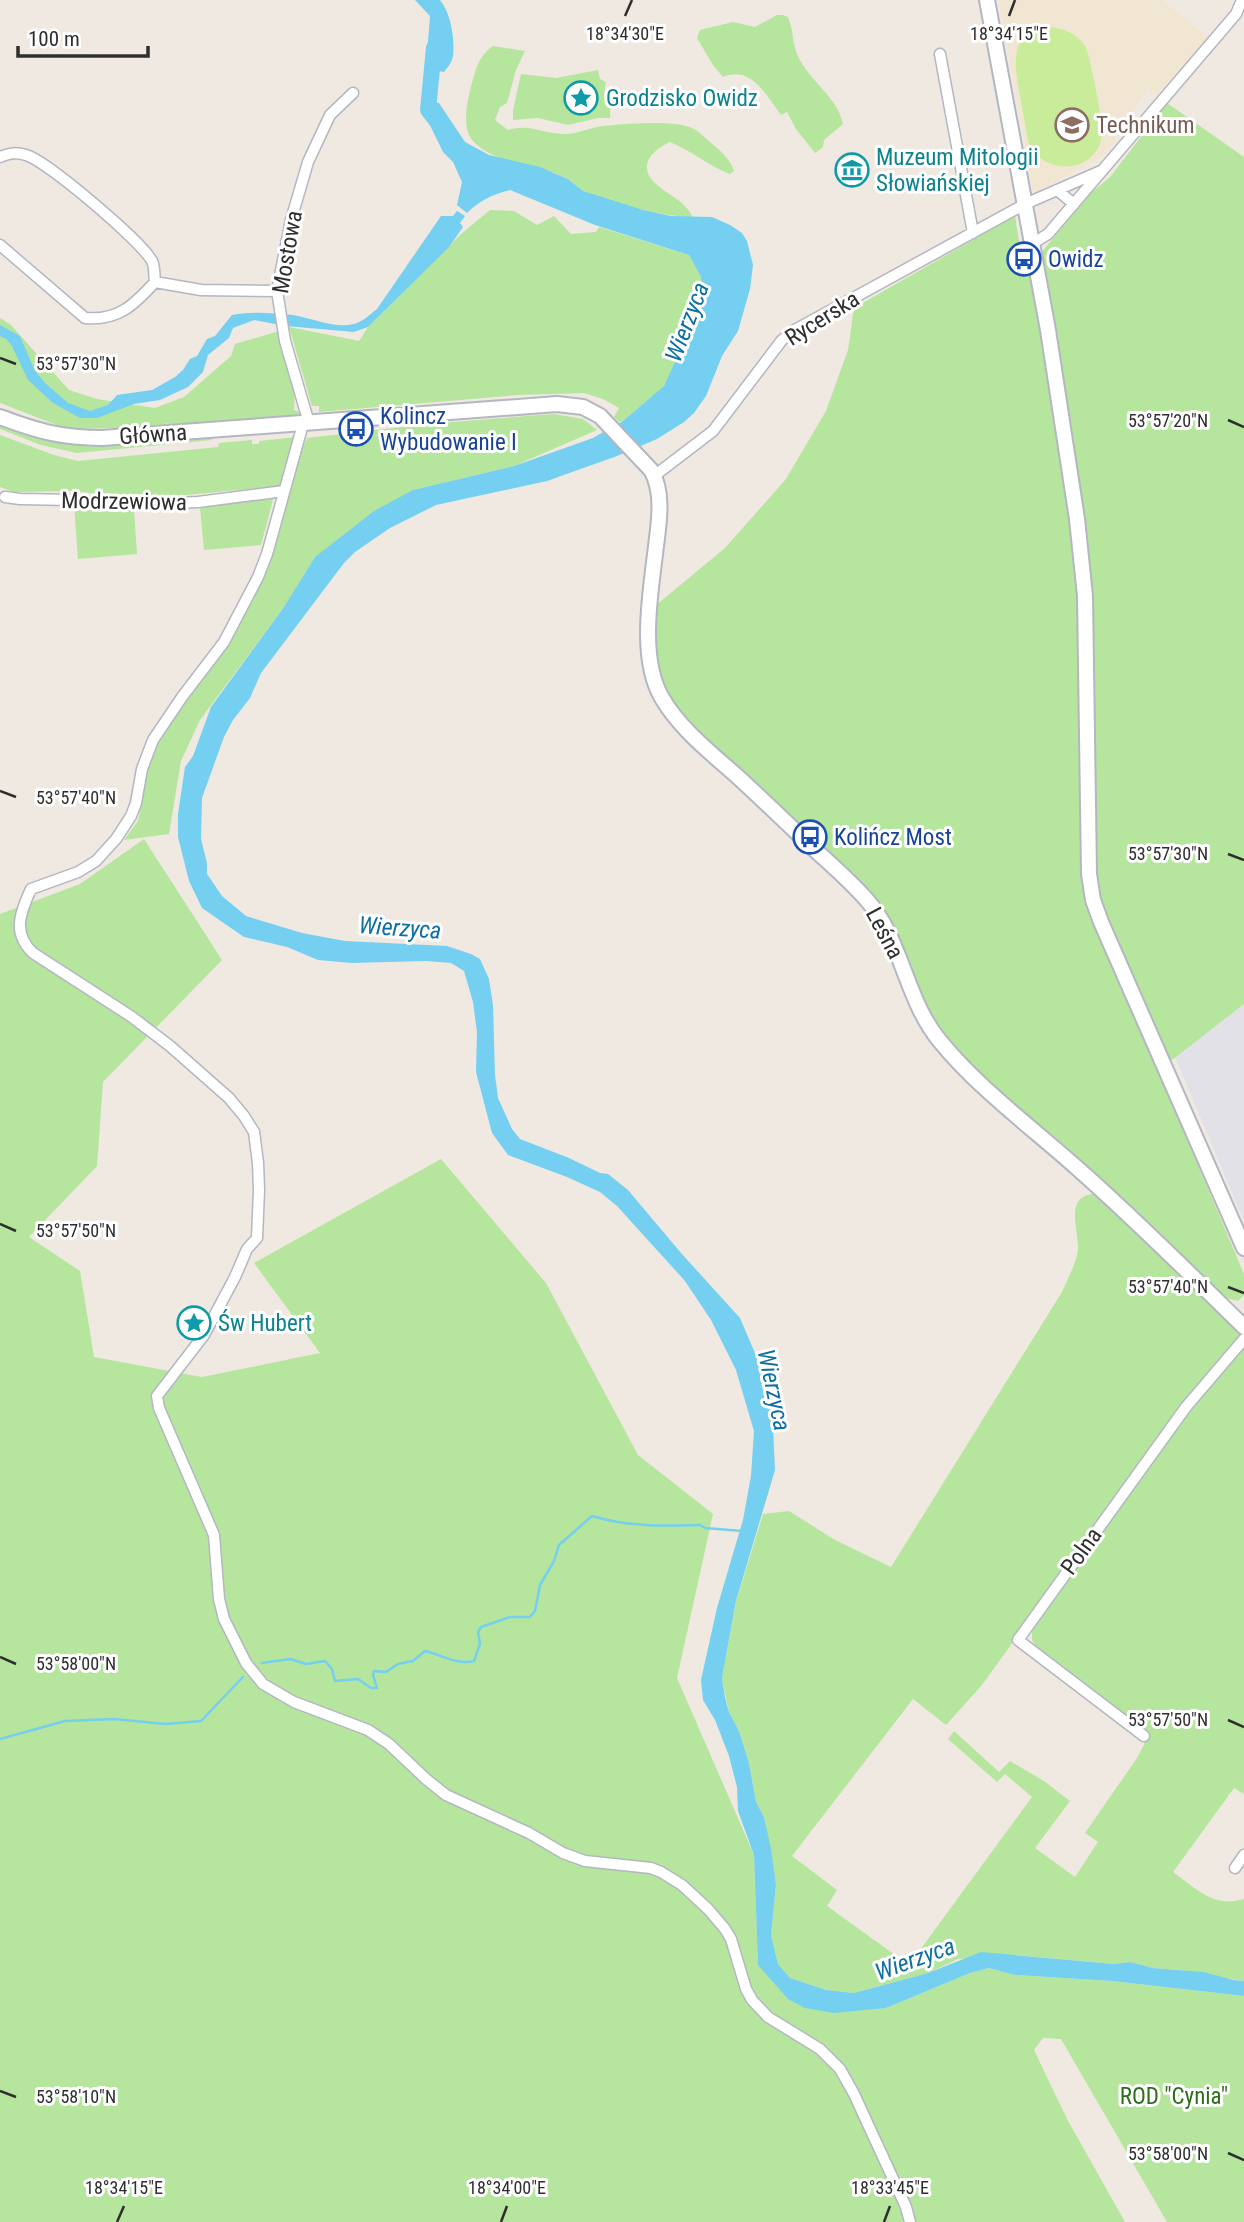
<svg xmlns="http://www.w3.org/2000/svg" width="1244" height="2222" font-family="'Roboto Condensed',sans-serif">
  <rect width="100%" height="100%" fill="#efe9e1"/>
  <path fill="#e3e1e8" d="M 1244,1004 L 1244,1221 L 1175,1057 Z"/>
  <path fill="#f0e6d1" d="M 999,0 L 1162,0 L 1208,38 L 1155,96 L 1147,89 L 1105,155 L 1037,192 L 1033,190 Z"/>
  <path fill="#b6e59e" d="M 777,15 L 783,15 L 788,17 C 794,31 792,47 800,60 C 811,82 838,98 843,124 L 824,140 L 823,147 L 815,153 L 796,129 L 787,112 L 781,115 C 767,96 751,65 723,77 L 713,65 L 697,38 L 700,30 L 733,22 L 755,27 Z
    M 493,46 L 525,51 L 516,70 L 507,103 L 500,107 L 495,120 L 508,130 C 530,123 543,134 566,134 C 576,134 587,129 597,127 C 617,124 677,119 694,129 C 700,132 705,138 711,143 C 720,150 731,160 734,171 L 730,174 C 709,166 692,151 670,142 C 656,148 638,163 652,180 C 664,194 685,199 693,218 C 660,215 615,205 585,192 C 578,189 574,182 568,179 C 540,163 497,166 474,142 C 462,130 466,107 470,91 C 475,73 477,57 493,46 Z
    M 598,70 L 600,79 L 606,82 L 604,95 L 611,97 L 610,118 L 598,118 L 568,125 L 538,118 L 513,120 L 513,110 L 521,74 L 556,78 Z
    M 1167,103 L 1244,157 L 1244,1004 L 1176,1057 L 1157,1068 L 1244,1274 L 1244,1295 L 1238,1301 L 1218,1296 L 993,1089 L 948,1044 L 927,1014 L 891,927 L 690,726 L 664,693 L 655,674 L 655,606 L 725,548 L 786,479 L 826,411 L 848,350 L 854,308 L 1015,216 L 1024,273 L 1092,192 L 1110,177 Z
    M 490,210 L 514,211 L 537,225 L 554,216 L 571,234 L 596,232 L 599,227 L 689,255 L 701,277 L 702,297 L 699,320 L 664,386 L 623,421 L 619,422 L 614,417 L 619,408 L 603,399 L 584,393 L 518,395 L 319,412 L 319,406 L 312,406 L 289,327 L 359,341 L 368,327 L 460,235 Z
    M 0,318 L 11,325 L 69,390 L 97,399 L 155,408 L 184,397 L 231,356 L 235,344 L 279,331 L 295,388 L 294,410 L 302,412 L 296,417 L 266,417 L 258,423 L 187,429 L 165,423 L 167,427 L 67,429 L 0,403 Z
    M 554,414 L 583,419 L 597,430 L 514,466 L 413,490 L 315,557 L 287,603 L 200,720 L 181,761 L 169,834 L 124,840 L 138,821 L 146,779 L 154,749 L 170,721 L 214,662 L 252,602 L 264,571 L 282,496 L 307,438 L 427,424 Z
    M 0,421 L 43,437 L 197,436 L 199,439 L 209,435 L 212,440 L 77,453 L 41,445 L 0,429 Z
    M 0,435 L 54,455 L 78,461 L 218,447 L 219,443 L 252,440 L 252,444 L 259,444 L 259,441 L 296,437 L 280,486 L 165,497 L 120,497 L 75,491 L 14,492 L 0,487 Z
    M 272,498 L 273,500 L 261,545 L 204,550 L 200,508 Z
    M 74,505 L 134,510 L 137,554 L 78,559 Z
    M 144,839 L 222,960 L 103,1082 L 97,1166 L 29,1237 L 80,1271 L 94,1357 L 202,1377 L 320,1353 L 254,1263 L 441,1159 L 546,1283 L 638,1455 L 713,1514 L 677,1678 L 754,1855 L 758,1965 L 861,2009 L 886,2008 L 970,1973 L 989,1968 L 1016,1975 L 1112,1981 L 1244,1996 L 1244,2222 L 1167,2222 L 1061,2039 L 1043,2038 L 1034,2050 L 1067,2119 L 1125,2222 L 0,2222 L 0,914 L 80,884 Z
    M 1093,1194 L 1104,1198 L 1242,1331 L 1042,1600 L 1013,1642 L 982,1685 L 946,1725 L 913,1699 L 792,1856 L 837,1890 L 827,1906 L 909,1965 L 1032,1797 L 1005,1774 L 997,1782 L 948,1739 L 954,1731 L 999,1772 L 1010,1761 L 1044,1781 L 1070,1801 L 1035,1848 L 1075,1877 L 1098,1842 L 1085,1833 L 1137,1758 L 1144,1745 L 1145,1733 L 1039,1652 L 1032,1640 L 1032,1626 L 1140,1474 L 1244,1345 L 1244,1794 L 1234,1788 L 1173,1872 C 1197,1889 1213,1908 1244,1899 L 1244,1981 L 1180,1970 L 1153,1968 L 1130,1962 L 1114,1964 L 1016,1955 L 958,1959 L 928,1973 L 854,1993 L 826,1990 L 790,1978 L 778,1964 L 771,1935 L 776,1885 L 764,1817 L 756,1802 L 749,1763 L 739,1731 L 729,1712 L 722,1678 L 736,1602 L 763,1514 L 789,1511 L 835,1540 L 891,1567 L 1062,1292 C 1067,1280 1076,1264 1078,1250 C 1079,1231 1064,1197 1093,1194 Z"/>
  <path fill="#c9ec9a" d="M 1048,27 C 1063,28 1076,33 1085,46 C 1090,54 1102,118 1102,130 C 1102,135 1101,141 1099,146 C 1084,177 1037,171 1028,140 C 1025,125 1023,111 1020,96 C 1015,67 1007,31 1048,27 Z"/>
  <path fill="#75cff0" d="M 415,0 L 440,0 C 451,13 455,40 453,56 C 452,62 448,67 444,72 L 434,70 L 426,66 L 430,16 Z
    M 423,100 L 439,103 L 465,142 L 489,155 L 540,167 L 568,179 L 583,191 L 643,210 L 671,216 L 712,217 L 730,225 L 742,233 L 747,241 L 753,265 L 750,289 L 738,331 L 722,356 L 706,396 L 694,413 L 684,422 L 657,439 L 617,456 L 547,481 L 436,505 L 390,528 L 355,552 L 344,563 L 261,673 L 250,698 L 233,720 L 224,737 L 202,798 L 201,839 L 207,863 L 207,874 L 222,896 L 246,916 L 302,933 L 345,941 L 447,946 L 471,954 L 480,959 L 489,979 L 493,1005 L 495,1075 L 498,1098 L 512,1129 L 520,1139 L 569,1158 L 600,1173 L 608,1174 L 628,1190 L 681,1253 L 740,1318 L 757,1358 L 772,1406 L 775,1470 L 736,1601 L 722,1678 L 725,1697 L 729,1712 L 739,1731 L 749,1763 L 756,1802 L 764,1817 L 771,1849 L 776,1885 L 771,1935 L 778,1964 L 790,1978 L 826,1990 L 854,1993 L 928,1973 L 981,1952 L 1114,1964 L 1130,1962 L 1153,1968 L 1203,1972 L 1234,1980 L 1244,1981 L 1244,1996 L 1112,1981 L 1015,1975 L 989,1968 L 970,1973 L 886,2008 L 834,2013 L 805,2008 L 788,1999 L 758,1965 L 754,1855 L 738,1811 L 737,1787 L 729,1756 L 715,1720 L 703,1700 L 701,1680 L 717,1608 L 743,1520 L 751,1476 L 754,1431 L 736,1370 L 711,1320 L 685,1281 L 617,1206 L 600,1192 L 567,1177 L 508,1155 L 492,1133 L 476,1072 L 477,1032 L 473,1002 L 464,971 L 451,963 L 426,961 L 352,963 L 318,960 L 287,947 L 244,937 L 202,908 L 189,881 L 178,837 L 178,814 L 185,767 L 193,756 L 211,707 L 284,607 L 315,557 L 374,511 L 413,490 L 514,466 L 593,438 L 623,421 L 664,386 L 680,351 L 699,320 L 702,297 L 701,277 L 689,255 L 595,225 L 510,190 C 492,195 482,199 467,213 L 457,205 L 462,182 L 453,162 L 443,152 L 423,111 Z
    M 457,211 L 465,216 L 460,223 L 463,227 L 449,247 L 368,327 L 354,332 L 286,326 L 254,320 L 233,328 L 229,338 L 208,355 L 203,372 L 188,387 L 160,400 L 134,404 L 97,418 L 80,418 L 53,403 L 28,380 L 12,346 L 6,339 L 0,336 L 0,325 L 20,336 L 35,371 L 45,383 L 68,403 L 90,411 L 108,405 L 117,395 L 152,390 L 175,377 L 183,370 L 190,359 L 197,356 L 207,339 L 215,336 L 232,315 C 252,311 273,313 293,315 C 312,318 335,329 354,324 C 364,321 369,315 377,309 L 441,216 L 453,216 Z"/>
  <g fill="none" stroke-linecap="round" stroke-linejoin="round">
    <path stroke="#75cff0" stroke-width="2.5" d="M 262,1663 L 290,1659 L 306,1664 L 325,1661 L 332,1669 L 335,1681 L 358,1679 L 371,1688 L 377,1688 L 373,1675 L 374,1671 L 386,1672 L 398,1664 L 413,1661 L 425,1651 C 442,1655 455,1665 474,1661 L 480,1644 L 478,1632 L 481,1627 L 510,1617 L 530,1617 L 535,1611 L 540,1585 L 554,1561 L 559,1545 L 592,1516 C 628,1527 663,1526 700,1525 L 705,1528 L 742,1531
      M 0,1739 L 65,1721 L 114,1719 L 165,1724 L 201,1721 L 243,1677"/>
    <path stroke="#75cff0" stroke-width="16" d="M 434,48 L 428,110 L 436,120"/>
    <defs>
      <path id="street" d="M 940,54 L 973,233
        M 0,157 C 10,153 16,152 26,155 C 47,161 141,241 152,261 C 155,267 154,275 155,282 C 134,305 118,321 85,318 L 0,245
        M 1057,190 L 1074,204
        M 1032,244 L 1048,234 L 1236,14 L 1242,0
        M 155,282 L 201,290 L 277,291
        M 309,423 L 285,341 L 277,291 L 291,220 L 308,162 L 330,115 L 353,93
        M 303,424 L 267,554 L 258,577 L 224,642 L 182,697 L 153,740 L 142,769 L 136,803 L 131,816 L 116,839 L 96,861 L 78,872 L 31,889 C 20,913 12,933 33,953 L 132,1017 L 170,1046 L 229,1098 L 244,1116 L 254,1132 L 258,1163 L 259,1190 L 257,1238 L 247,1249 L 235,1277 L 204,1335 L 157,1396 L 159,1408 L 214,1535 L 219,1599 L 224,1619 L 246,1663 L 263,1684 L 294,1702 L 368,1730 L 389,1744 L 426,1779 L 446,1795 L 529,1833 L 563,1853 L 585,1861 L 651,1868 L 661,1872 L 682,1885 L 708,1909 L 725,1929 L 731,1939 L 746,1989 L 752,2000 L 768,2017 L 820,2049 L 840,2069 L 854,2094 L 906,2207 L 910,2222
        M 654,476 L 713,431 L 782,340 L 793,331 L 1025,204 L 1103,170
        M 5,497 L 20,499 L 72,500 L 134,505 L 198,502 L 284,491
        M 1144,1736 L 1018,1640 L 1186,1407 L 1244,1339
        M 1235,1868 L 1244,1855"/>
      <path id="secondary" d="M 987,0 L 1048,330 L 1077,519 L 1085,596 L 1089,874 L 1093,900 L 1101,922 L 1244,1248
        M 0,417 C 37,431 62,438 102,438 L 557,404 L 583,407 L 600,416 L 651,470 C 664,492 659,522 656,546 C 651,591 638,657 662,698 C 680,729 711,753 738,777 C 764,801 789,825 814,849 C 832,865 850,881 866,899 C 902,939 905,998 939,1040 C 978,1088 1030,1126 1076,1167 C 1134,1218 1189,1273 1244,1327"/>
    </defs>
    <use href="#street" stroke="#b4b7c1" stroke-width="13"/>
    <use href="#secondary" stroke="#b4b7c1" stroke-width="18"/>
    <use href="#street" stroke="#fff" stroke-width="10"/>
    <use href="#secondary" stroke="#fff" stroke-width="14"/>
  </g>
  <path fill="none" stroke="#2e2e2e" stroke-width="2.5" d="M 625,16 L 632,0M 1009,16 L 1015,0M 0,358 L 16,364M 1228,420 L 1244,427M 0,791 L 16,797M 1228,854 L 1244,860M 0,1224 L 16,1231M 1228,1287 L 1244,1293M 0,1657 L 16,1664M 1228,1720 L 1244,1727M 0,2091 L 16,2097M 1228,2153 L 1244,2160M 117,2222 L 124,2206M 501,2222 L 507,2206M 884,2222 L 890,2206"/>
  <defs>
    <symbol id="sight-ring" viewBox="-11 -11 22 22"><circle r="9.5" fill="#fff" stroke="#0f9aa8" stroke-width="1.5"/><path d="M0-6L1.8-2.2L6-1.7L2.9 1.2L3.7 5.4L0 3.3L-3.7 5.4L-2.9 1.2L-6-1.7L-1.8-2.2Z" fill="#0f9aa8"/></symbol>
    <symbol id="school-ring" viewBox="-11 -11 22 22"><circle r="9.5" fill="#fff" stroke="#8d6e63" stroke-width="1.5"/><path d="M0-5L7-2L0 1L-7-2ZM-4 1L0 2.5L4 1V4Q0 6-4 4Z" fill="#8d6e63"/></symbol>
    <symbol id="museum-ring" viewBox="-11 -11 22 22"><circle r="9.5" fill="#fff" stroke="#0f9aa8" stroke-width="1.5"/><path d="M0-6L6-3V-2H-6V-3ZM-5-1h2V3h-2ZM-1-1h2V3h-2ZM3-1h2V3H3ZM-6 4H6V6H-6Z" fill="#0f9aa8"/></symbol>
    <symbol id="bus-ring" viewBox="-11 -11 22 22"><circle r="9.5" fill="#fff" stroke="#1a4fb4" stroke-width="1.5"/><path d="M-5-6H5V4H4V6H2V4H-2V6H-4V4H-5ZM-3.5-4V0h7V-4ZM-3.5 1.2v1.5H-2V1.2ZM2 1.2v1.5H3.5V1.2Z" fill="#1a4fb4"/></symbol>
  </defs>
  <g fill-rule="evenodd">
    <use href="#sight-ring" x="562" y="79" width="38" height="38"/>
    <use href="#school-ring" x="1053" y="106" width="38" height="38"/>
    <use href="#museum-ring" x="833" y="151" width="38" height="38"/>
    <use href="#bus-ring" x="1005" y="240" width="38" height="38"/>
    <use href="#bus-ring" x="337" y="410" width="38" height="38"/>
    <use href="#bus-ring" x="791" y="818" width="38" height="38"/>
    <use href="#sight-ring" x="175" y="1304" width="38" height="38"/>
  </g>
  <g text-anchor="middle" stroke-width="6" stroke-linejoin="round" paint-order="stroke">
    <g font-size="23" fill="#0d838f" stroke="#fff" text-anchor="start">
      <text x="606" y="106">Grodzisko Owidz</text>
      <text x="876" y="165">Muzeum Mitologii<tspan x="876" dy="26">Słowiańskiej</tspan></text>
      <text x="218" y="1331">Św Hubert</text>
    </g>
    <g font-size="23" fill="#785e54" stroke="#fff" text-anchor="start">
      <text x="1096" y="133">Technikum</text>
    </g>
    <g font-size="23" fill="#2e2e2e" stroke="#fff">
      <text transform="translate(287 252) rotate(-80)" y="8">Mostowa</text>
      <text transform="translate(822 318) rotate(-32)" y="8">Rycerska</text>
      <text transform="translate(153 434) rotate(-4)" y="8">Główna</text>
      <text transform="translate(124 501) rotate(1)" y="8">Modrzewiowa</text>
      <text transform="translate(885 933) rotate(62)" y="8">Leśna</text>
      <text transform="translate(1081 1551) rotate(-54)" y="8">Polna</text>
    </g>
    <g font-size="23" fill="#164399" stroke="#fff" text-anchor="start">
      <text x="1048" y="267">Owidz</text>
      <text x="380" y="424">Kolincz<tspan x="380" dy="26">Wybudowanie I</tspan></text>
      <text x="834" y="845">Kolińcz Most</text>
    </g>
    <g font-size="23" fill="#2c6e1b" stroke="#fff">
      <text x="1174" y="2104">ROD "Cynia"</text>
    </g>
    <g font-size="24" font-style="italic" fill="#0d6fa3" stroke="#fff">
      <text transform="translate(687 322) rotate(-69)" y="8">Wierzyca</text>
      <text transform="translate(400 928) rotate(4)" y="8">Wierzyca</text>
      <text transform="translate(774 1390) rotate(78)" y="8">Wierzyca</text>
      <text transform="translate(915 1959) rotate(-20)" y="8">Wierzyca</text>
    </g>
  </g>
  <g font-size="18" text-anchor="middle" fill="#2e2e2e" stroke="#fff" stroke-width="6" stroke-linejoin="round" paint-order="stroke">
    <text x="625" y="40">18°34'30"E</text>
    <text x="1009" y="40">18°34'15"E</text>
    <text x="76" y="370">53°57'30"N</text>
    <text x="1168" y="427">53°57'20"N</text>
    <text x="76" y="804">53°57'40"N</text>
    <text x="1168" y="860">53°57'30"N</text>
    <text x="76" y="1237">53°57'50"N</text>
    <text x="1168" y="1293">53°57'40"N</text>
    <text x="76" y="1670">53°58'00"N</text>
    <text x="1168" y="1726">53°57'50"N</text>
    <text x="76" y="2103">53°58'10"N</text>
    <text x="1168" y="2160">53°58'00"N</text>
    <text x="124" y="2194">18°34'15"E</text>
    <text x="507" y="2194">18°34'00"E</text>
    <text x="890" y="2194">18°33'45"E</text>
  </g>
  <path d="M18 46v10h130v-10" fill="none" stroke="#2e2e2e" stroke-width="3.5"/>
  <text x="28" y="46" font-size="21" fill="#2e2e2e" stroke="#ffffff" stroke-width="5" paint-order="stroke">100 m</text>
</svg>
